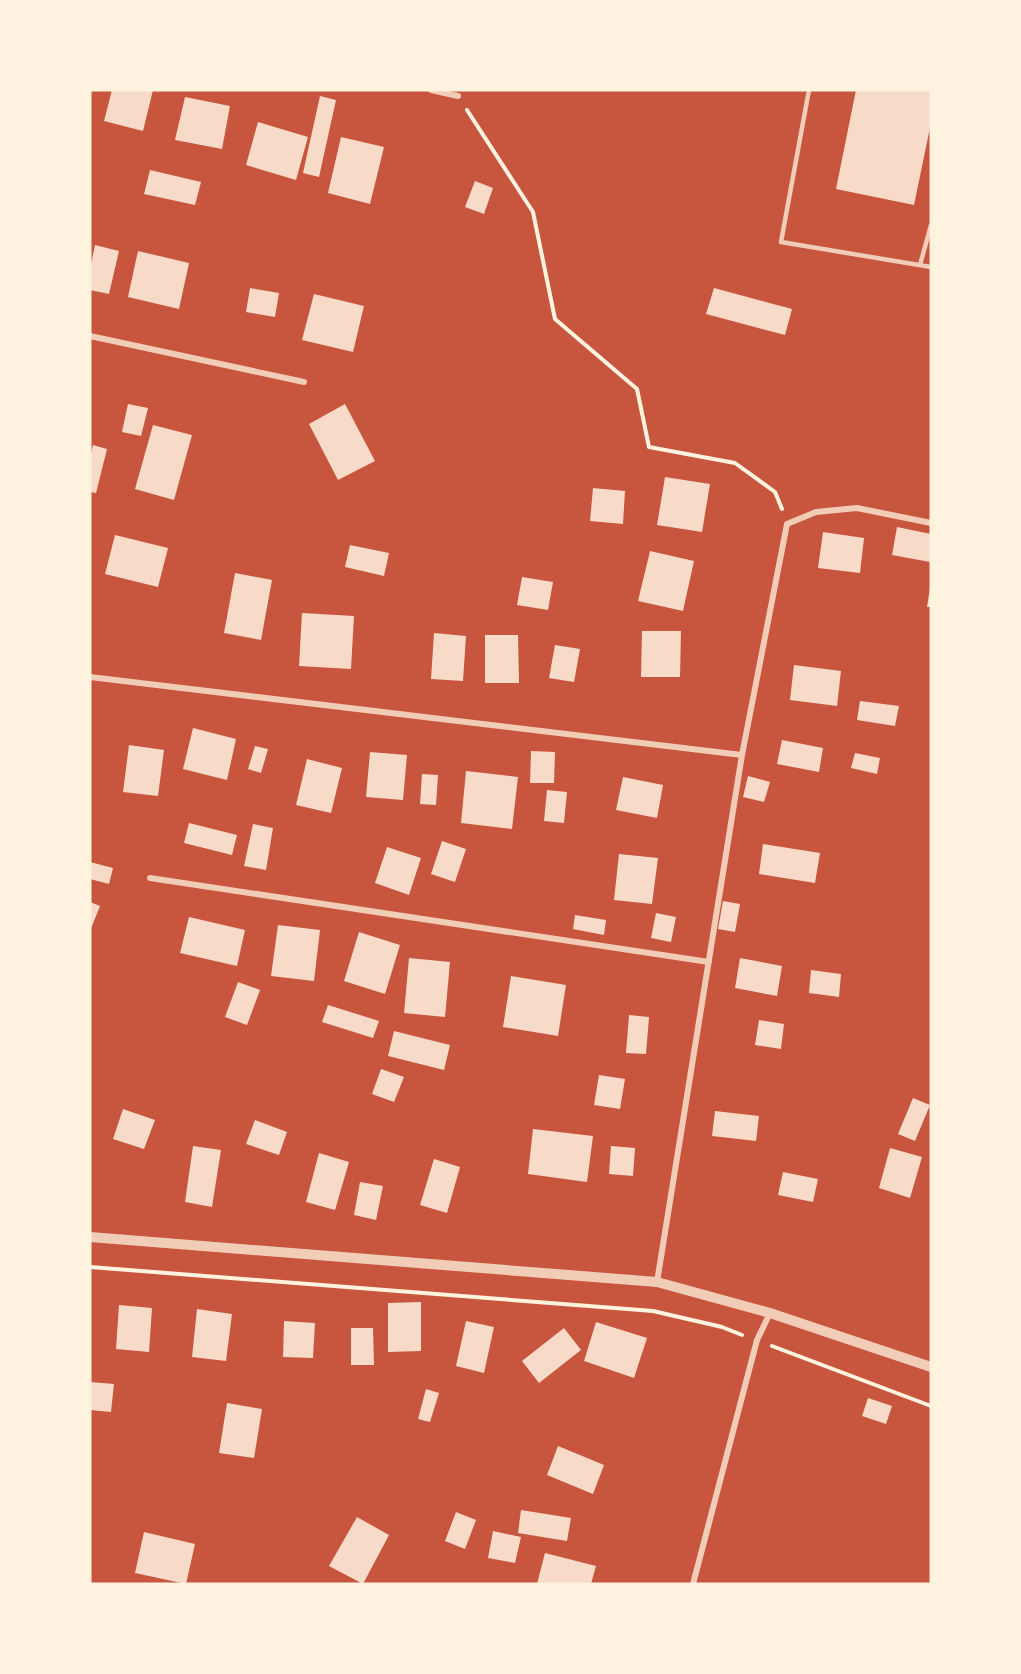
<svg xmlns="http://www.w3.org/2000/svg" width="1021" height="1674" font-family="Manrope,sans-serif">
  <rect width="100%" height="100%" fill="#c8553d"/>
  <path fill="#f7dbc8" d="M 112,90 L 153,90 L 143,131 L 104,121 Z
    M 856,90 L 931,90 L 931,123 L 914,205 L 836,189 Z
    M 320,96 L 336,100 L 319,177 L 303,173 Z
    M 185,97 L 230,106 L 222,149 L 175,140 Z
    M 258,122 L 308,137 L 296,180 L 246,165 Z
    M 341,137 L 384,147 L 370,204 L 328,193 Z
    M 150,170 L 201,182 L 195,205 L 144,194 Z
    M 475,181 L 493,188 L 484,214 L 465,207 Z
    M 95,245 L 119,251 L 109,294 L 90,290 L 90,269 Z
    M 138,251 L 189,263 L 179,309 L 128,297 Z
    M 250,288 L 279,293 L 275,317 L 246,312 Z
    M 714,288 L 792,309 L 785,335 L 706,314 Z
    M 314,294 L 364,306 L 353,352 L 302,340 Z
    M 128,404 L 148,408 L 141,436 L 122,432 Z
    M 345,404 L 375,461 L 338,480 L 309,424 Z
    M 153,425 L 192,435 L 174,500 L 135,489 Z
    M 93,445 L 107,449 L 96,493 L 90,492 L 90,457 Z
    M 665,477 L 710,484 L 702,532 L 657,525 Z
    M 593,488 L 625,491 L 623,524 L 590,521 Z
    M 897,527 L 931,534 L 930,562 L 892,555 Z
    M 823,532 L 864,538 L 860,573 L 818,568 Z
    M 115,535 L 168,548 L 158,587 L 105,574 Z
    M 350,545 L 389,553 L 384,576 L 345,567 Z
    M 650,551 L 694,561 L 683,611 L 638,601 Z
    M 235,573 L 272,580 L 261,640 L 224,633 Z
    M 522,577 L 553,582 L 548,610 L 517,605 Z
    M 930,588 L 931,588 L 931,607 L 927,607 Z
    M 302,613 L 354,616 L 351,669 L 299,666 Z
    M 642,631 L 681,631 L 680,677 L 641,677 Z
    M 434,633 L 466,636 L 463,681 L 431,679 Z
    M 485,635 L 518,635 L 519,683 L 485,683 Z
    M 555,645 L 580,649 L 574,682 L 549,678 Z
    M 794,665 L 841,671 L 837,706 L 790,700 Z
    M 860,701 L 899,706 L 895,726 L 857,720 Z
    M 193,728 L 236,739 L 227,780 L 183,769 Z
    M 782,740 L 823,748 L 819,772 L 777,764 Z
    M 129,745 L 164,750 L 158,796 L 123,792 Z
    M 255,746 L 268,749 L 261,773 L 248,769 Z
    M 531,751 L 555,752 L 554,783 L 530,783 Z
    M 370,752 L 407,755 L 403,800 L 366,797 Z
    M 855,753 L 880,758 L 877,774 L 851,768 Z
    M 307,759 L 342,768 L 331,813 L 296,805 Z
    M 466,771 L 518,777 L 512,829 L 461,823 Z
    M 422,774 L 438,775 L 436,805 L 420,804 Z
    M 748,776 L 770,782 L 764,802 L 743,797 Z
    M 623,777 L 663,785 L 657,818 L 616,810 Z
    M 547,790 L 567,792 L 564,823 L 544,821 Z
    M 189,823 L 237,835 L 232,855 L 184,843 Z
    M 253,824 L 273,828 L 266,870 L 244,866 Z
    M 442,841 L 466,849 L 455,882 L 431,874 Z
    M 763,844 L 820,853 L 815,883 L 759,874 Z
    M 387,847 L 421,858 L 409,895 L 375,883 Z
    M 619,854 L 658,858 L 652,904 L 614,900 Z
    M 90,862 L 113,868 L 109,884 L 90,879 Z
    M 723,901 L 740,904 L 735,932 L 718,929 Z
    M 90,902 L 100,906 L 90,931 Z
    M 656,913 L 676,917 L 671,942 L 651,938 Z
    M 575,915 L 606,920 L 604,935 L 573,929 Z
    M 189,917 L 245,930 L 237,966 L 180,953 Z
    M 278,925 L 320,930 L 314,981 L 271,976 Z
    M 359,932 L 400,945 L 385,994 L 344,981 Z
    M 409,958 L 450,962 L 445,1017 L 404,1013 Z
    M 740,958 L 782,966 L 777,996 L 735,988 Z
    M 811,970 L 841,974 L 839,997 L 809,993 Z
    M 511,976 L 566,985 L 558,1036 L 503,1027 Z
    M 238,982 L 260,990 L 247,1025 L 225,1017 Z
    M 328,1005 L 379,1021 L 373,1038 L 322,1022 Z
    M 629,1015 L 649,1017 L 646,1054 L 626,1053 Z
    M 759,1020 L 784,1024 L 781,1049 L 755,1045 Z
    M 394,1031 L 450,1045 L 444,1070 L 388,1056 Z
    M 381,1069 L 404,1077 L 394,1102 L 372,1094 Z
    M 599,1075 L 625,1079 L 620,1109 L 594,1105 Z
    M 913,1098 L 930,1105 L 915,1141 L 898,1134 Z
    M 123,1109 L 155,1120 L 144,1149 L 113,1139 Z
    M 715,1111 L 759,1116 L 756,1141 L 712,1136 Z
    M 255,1120 L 287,1132 L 279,1155 L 246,1144 Z
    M 533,1129 L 593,1136 L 587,1182 L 528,1174 Z
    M 193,1146 L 221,1150 L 212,1207 L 185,1202 Z
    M 611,1146 L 635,1148 L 633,1176 L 609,1174 Z
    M 890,1148 L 922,1157 L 910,1198 L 879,1188 Z
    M 319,1153 L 349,1162 L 335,1210 L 306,1202 Z
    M 434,1159 L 460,1167 L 447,1213 L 420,1205 Z
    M 783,1172 L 818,1179 L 813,1202 L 778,1195 Z
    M 360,1182 L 383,1186 L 376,1220 L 354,1215 Z
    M 421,1302 L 421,1351 L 388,1352 L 388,1303 Z
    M 119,1305 L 152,1308 L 149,1352 L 116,1349 Z
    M 197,1309 L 232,1314 L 226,1361 L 192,1357 Z
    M 284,1321 L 315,1323 L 313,1358 L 283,1357 Z
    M 466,1321 L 494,1327 L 484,1373 L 456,1366 Z
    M 596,1322 L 647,1338 L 634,1378 L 584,1361 Z
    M 351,1328 L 373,1328 L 374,1365 L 351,1365 Z
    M 564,1328 L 581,1350 L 539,1383 L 522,1361 Z
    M 90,1382 L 114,1384 L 111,1412 L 90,1410 Z
    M 426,1389 L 439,1393 L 430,1422 L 418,1419 Z
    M 868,1398 L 892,1406 L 886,1424 L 862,1416 Z
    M 227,1403 L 262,1409 L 254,1458 L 219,1453 Z
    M 558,1446 L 604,1465 L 593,1494 L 547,1475 Z
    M 521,1510 L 571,1518 L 567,1541 L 518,1533 Z
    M 456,1512 L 476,1520 L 465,1549 L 445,1541 Z
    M 357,1517 L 389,1535 L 363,1584 L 329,1566 Z
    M 493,1531 L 521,1537 L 515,1563 L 488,1558 Z
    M 144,1532 L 195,1544 L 186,1584 L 135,1573 Z
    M 545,1553 L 596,1566 L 591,1584 L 537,1584 Z"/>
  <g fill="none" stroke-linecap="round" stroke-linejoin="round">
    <path stroke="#fff3e0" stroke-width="4" d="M 467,110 L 533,212 L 555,319 L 637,389 L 649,447 L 735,463 L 775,492 L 782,509
      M 90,1267 L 653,1311 L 722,1327 L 742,1335
      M 772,1346 L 931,1406"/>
    <path stroke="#f1ccb7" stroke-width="4.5" d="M 809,90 L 781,242 L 931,267
      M 920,265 L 931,225"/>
    <path stroke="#f1ccb7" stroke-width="6" d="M 431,90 L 458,96
      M 90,336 L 304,382
      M 90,677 L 742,755
      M 150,878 L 709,962
      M 657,1282 L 742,755 L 787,524 L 816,512 L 857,508 L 931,523
      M 693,1584 L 757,1340 L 770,1313"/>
    <path stroke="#f1ccb7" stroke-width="10" d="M 90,1237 L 657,1282 L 770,1313 L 931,1367"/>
  </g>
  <rect width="1021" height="1674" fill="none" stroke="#fff3e0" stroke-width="183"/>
</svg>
